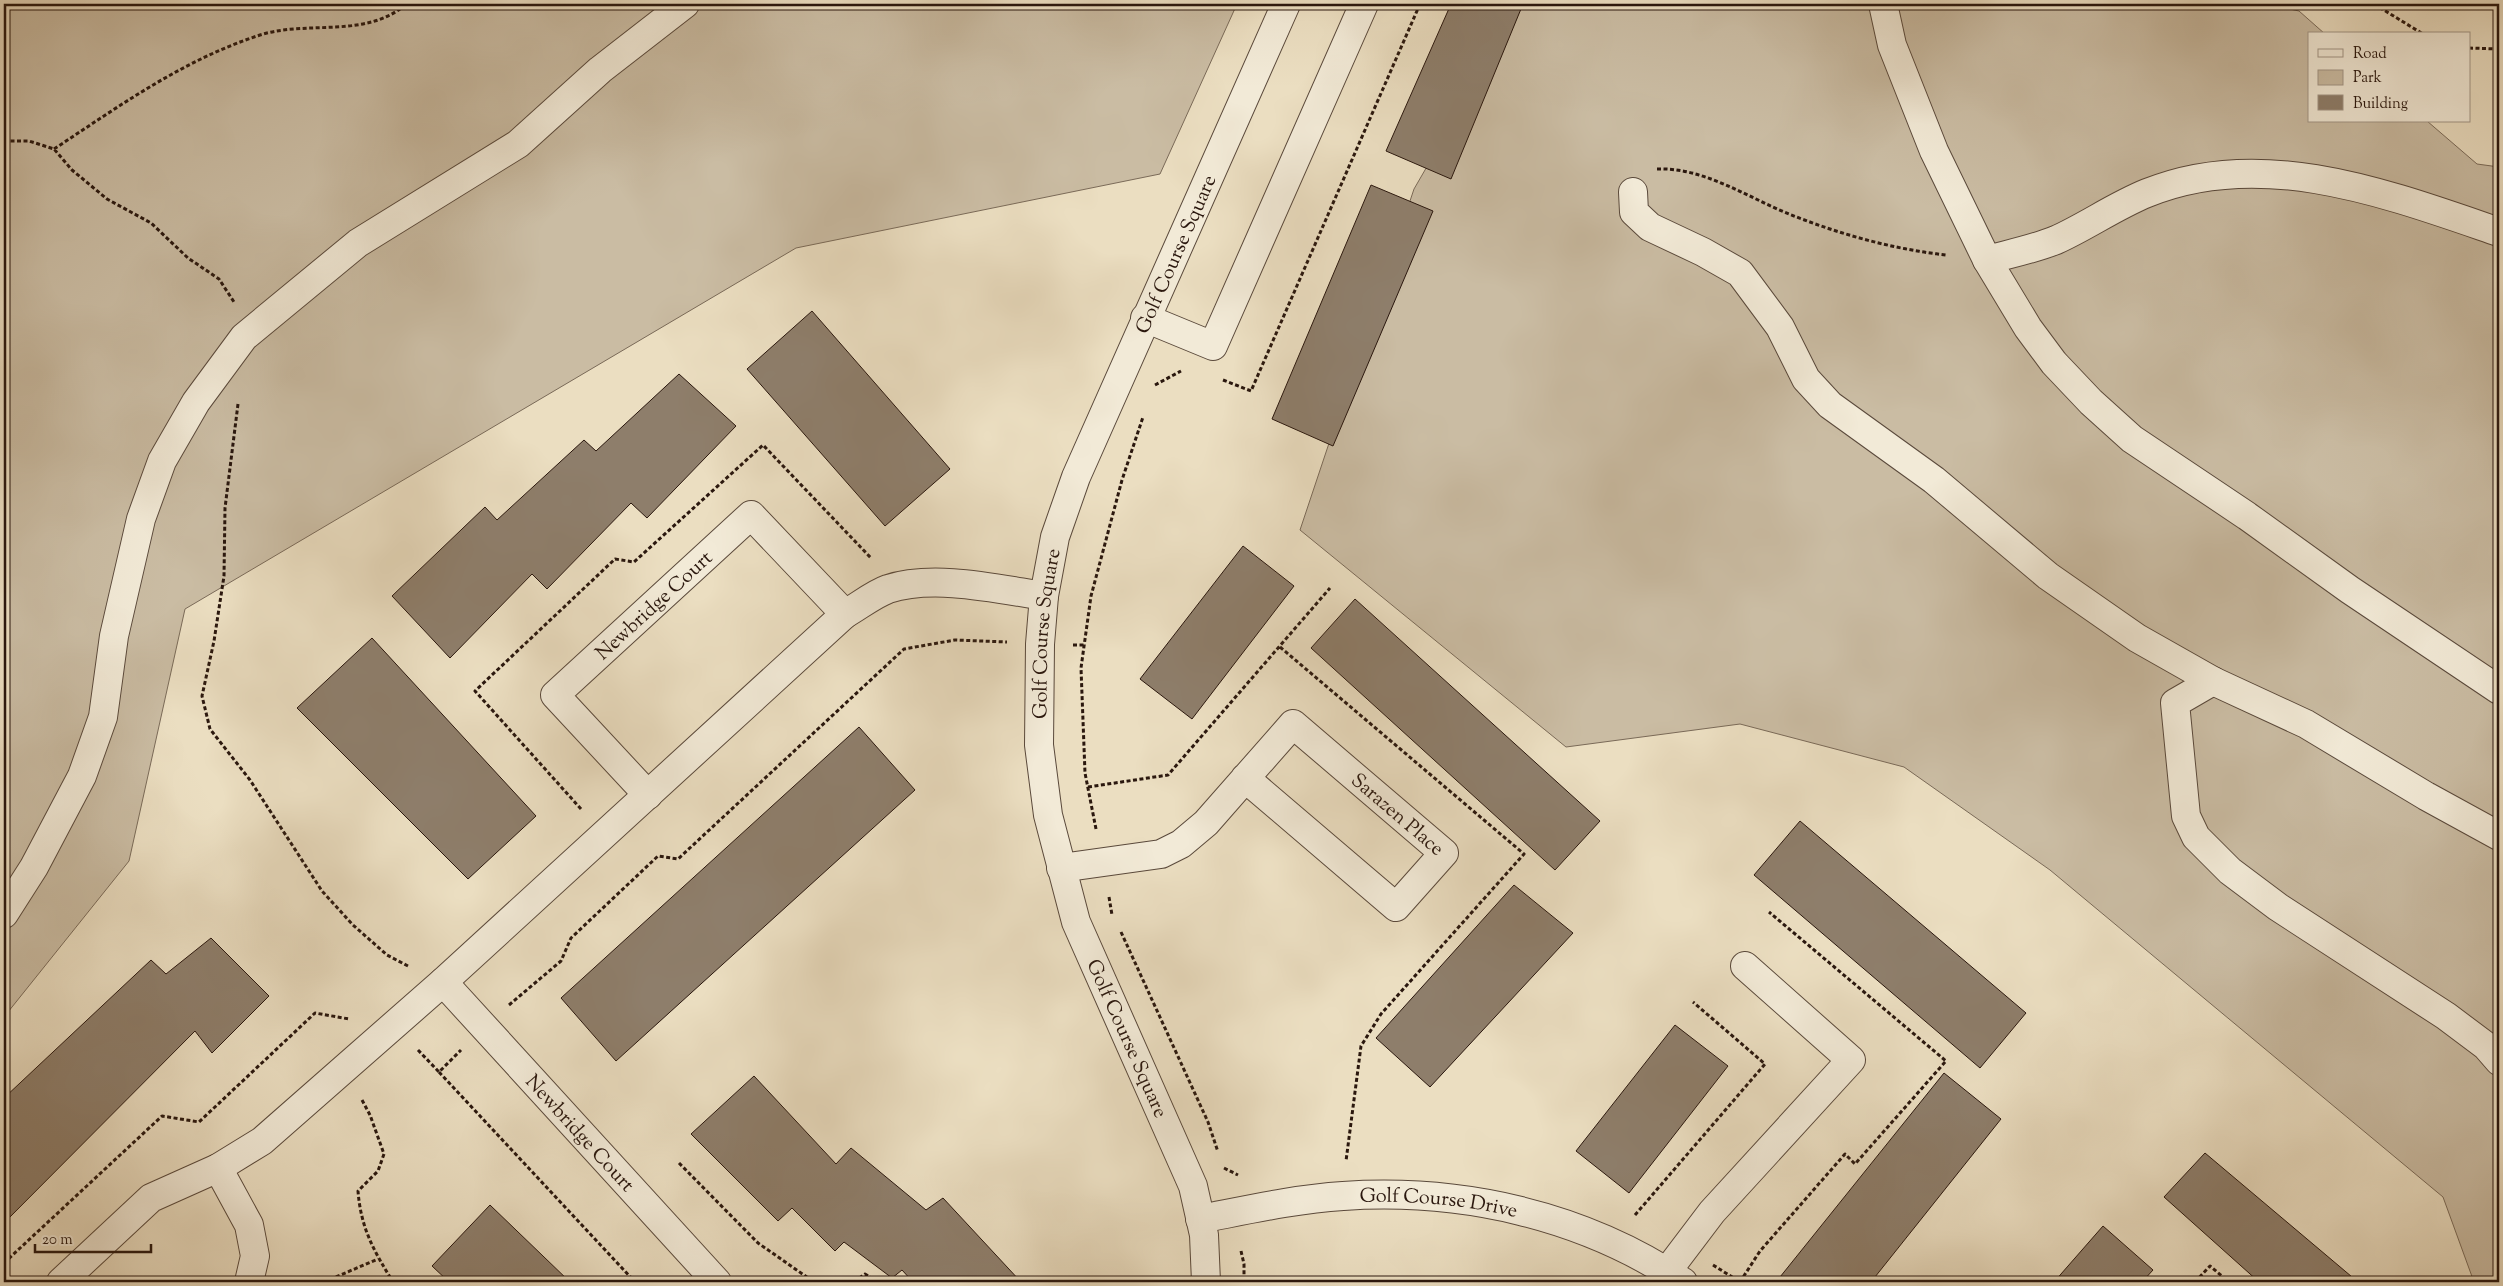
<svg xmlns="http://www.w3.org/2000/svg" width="2503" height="1286" font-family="'Sorts Mill Goudy',serif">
  <rect width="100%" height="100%" fill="#ebdec1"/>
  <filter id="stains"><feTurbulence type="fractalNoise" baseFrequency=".004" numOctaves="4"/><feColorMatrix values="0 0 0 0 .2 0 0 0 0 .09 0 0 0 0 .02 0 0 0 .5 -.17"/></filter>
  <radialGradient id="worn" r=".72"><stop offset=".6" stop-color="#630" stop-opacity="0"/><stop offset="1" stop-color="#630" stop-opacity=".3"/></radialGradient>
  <path fill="#cabca3" stroke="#7a6a58" d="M 4,4 L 1237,4 L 1160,174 L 796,248 L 185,609 L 129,861 L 4,1017 Z
    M 1521,4 L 2267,4 L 2299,11 L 2325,34 L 2309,34 L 2309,121 L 2427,121 L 2477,164 L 2499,167 L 2499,1282 L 2474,1282 L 2443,1197 L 2050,870 L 1904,767 L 1740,724 L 1566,747 L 1300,530 L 1414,189 Z"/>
  <path fill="#8e7e6b" stroke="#2a170e" d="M 1451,4 L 1523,4 L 1451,179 L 1386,151 Z
    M 1371,185 L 1433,211 L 1333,446 L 1272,419 Z
    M 812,311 L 950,469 L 885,526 L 747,369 Z
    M 679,374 L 736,426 L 647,518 L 631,503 L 547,589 L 532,574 L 450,658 L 392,596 L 485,507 L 497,520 L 584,440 L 596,451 Z
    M 1243,546 L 1294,586 L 1192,719 L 1140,679 Z
    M 1355,599 L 1600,821 L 1555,870 L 1311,648 Z
    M 372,638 L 536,816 L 468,879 L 297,708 Z
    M 859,727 L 915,790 L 616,1061 L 561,998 Z
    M 1800,821 L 2026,1013 L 1980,1068 L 1754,875 Z
    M 1514,885 L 1573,933 L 1430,1087 L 1376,1038 Z
    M 211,938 L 269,996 L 212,1053 L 195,1031 L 4,1223 L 4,1098 L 151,960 L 166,974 Z
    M 1675,1025 L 1728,1066 L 1629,1193 L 1576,1151 Z
    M 1944,1073 L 2001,1119 L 1871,1282 L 1776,1282 Z
    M 754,1076 L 836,1164 L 851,1148 L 926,1210 L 943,1198 L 1021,1282 L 913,1282 L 902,1270 L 892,1278 L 844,1242 L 835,1251 L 792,1208 L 778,1221 L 691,1134 Z
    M 2205,1153 L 2358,1282 L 2259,1282 L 2164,1197 Z
    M 490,1205 L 570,1282 L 449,1282 L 432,1266 Z
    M 2103,1226 L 2153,1270 L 2142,1282 L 2054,1282 Z"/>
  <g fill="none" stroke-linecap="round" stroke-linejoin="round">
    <defs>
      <g id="minor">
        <path d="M 1883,4 L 1892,45 L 1934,151 L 1987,260 L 2028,328 L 2054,363 L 2091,402 L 2132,439 L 2247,516 L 2350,590 L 2499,690"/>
        <path d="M 1633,192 L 1634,212 L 1650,227 L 1703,252 L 1740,273 L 1780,327 L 1806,379 L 1830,405 L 1934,480 L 2048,576 L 2137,638 L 2213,681 L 2306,724 L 2426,796 L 2499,836"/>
        <path d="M 1987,260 C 2009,254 2034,249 2056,240 C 2087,226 2115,206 2147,193 C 2262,146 2388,194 2499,232"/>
        <path d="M 1145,318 L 1213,346 L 1364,4"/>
        <path d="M 2213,681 L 2175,703 L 2186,816 L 2196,837 L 2230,871 L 2278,907 L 2446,1016 L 2486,1046 L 2499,1061"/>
        <path id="s1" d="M 648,795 L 555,695 L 751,515 L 845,614"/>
        <path id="s2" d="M 1061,868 L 1161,854 L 1181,844 L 1206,823 L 1293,724 L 1444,853 L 1396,907 L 1245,778"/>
        <path d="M 4,914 L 34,867 L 82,776 L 103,717 L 114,636 L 141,519 L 162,461 L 196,402 L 244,337 L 358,243 L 518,144 L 600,70 L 685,4"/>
        <path id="s3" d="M 443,982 L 717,1282"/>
        <path d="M 218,1168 L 249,1225 L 255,1256 L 249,1282"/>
        <path id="s4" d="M 1200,1219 C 1247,1210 1295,1199 1343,1196 C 1462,1188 1583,1215 1683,1282"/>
        <path d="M 61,1282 L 151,1198 L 218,1168 L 262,1141 L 443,982 L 845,614 C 859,606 874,594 888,589 C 934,574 998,589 1044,596"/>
        <path id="s5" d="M 1206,1282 L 1204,1235 L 1193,1186 L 1076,922 L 1048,815 L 1039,745 L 1040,644 L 1044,596 L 1055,537 L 1076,477 L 1286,4"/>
        <path d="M 1659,1282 L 1712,1212 L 1851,1060 L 1745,966"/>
      </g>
    </defs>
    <use href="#minor" stroke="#5a493b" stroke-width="30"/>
    <path stroke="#2a170e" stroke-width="3" stroke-dasharray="4 2.5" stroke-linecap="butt" d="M 2374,4 L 2423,34
      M 2469,48 L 2499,49
      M 4,141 L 29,141 L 54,149 L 72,170 L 107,199 L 151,223 L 188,258 L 219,279 L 234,302
      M 54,149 C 121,105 183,60 260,35 C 307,20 367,39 406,4
      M 1657,169 C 1703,167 1747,197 1789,214 C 1839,234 1892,249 1946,255
      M 1223,380 L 1251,391 L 1420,4
      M 1155,385 L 1181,371
      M 238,404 L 225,508 L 224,576 L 214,641 L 202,696 L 210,729 L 250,780 L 322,891 L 353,925 L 387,955 L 408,966
      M 1073,645 L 1085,645
      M 1280,647 L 1524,854 L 1381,1014 L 1361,1046 L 1346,1161
      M 1088,787 L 1168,775 L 1330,588
      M 581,809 L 475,691 L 615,559 L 634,562 L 763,445 L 871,558
      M 1096,829 L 1085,773 L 1081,668 L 1091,596 L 1122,480 L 1143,417
      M 1109,897 L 1112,915
      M 1121,932 L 1208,1122 L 1218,1152
      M 509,1005 L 561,961 L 571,938 L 658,856 L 678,859 L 904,649 L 955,640 L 1007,642
      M 418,1050 L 439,1072 L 461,1050
      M 439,1072 L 635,1282
      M 362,1100 L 370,1115 L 384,1154 L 378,1171 L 358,1191 C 361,1229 374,1251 393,1282
      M 679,1163 L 758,1243 L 814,1282
      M 1224,1168 L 1238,1175
      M 1635,1215 L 1765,1064 L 1693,1002
      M 1241,1251 L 1244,1264 L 1244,1282
      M 4,1263 L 162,1116 L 199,1122 L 315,1013 L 349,1019
      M 1713,1265 L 1740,1282
      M 324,1282 L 378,1259
      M 854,1282 L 865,1274 L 878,1282
      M 1740,1282 L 1760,1251 L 1845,1154 L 1855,1164 L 1946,1061 L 1769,912
      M 2195,1282 L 2210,1266 L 2229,1282"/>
    <use href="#minor" stroke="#f2ead7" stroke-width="28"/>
  </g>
  <g text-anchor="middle" stroke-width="5" stroke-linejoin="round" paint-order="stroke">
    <g font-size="20" fill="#2a170e" stroke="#f2ead7">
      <text dy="7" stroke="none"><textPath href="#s5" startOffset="1084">Golf Course Square</textPath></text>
      <text dy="7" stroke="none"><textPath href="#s1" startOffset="270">Newbridge Court</textPath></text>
      <text dy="7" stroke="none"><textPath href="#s5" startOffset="679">Golf Course Square</textPath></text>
      <text dy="7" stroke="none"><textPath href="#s2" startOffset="426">Sarazen Place</textPath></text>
      <text transform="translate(1128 1038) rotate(66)" y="7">Golf Course Square</text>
      <text dy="7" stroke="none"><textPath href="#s3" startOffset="204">Newbridge Court</textPath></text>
      <text dy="7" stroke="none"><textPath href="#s4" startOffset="241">Golf Course Drive</textPath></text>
    </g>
  </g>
  <rect width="2503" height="1286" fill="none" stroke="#ebdec1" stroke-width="20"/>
  <rect x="5" y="5" width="2493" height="1276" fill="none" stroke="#2a170e" stroke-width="2.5"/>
  <rect x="10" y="10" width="2483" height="1266" fill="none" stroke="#2a170e"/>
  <rect x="2308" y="32" width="162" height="90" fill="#f2ead7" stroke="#a29687"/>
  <rect x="2318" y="49" width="25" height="8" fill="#f2ead7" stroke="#a29687"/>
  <text x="2353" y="58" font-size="15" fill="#2a170e">Road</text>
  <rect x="2318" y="70" width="25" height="15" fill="#cabca3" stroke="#a29687"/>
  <text x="2353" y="82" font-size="15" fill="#2a170e">Park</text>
  <rect x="2318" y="95" width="25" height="15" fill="#8e7e6b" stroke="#a29687"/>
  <text x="2353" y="108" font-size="15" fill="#2a170e">Building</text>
  <path d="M35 1244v8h116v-8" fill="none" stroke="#2a170e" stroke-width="2.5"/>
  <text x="42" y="1244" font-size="15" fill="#2a170e" stroke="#f2ead7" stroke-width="4" paint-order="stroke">20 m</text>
  <rect width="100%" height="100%" filter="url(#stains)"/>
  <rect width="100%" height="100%" fill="url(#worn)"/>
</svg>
